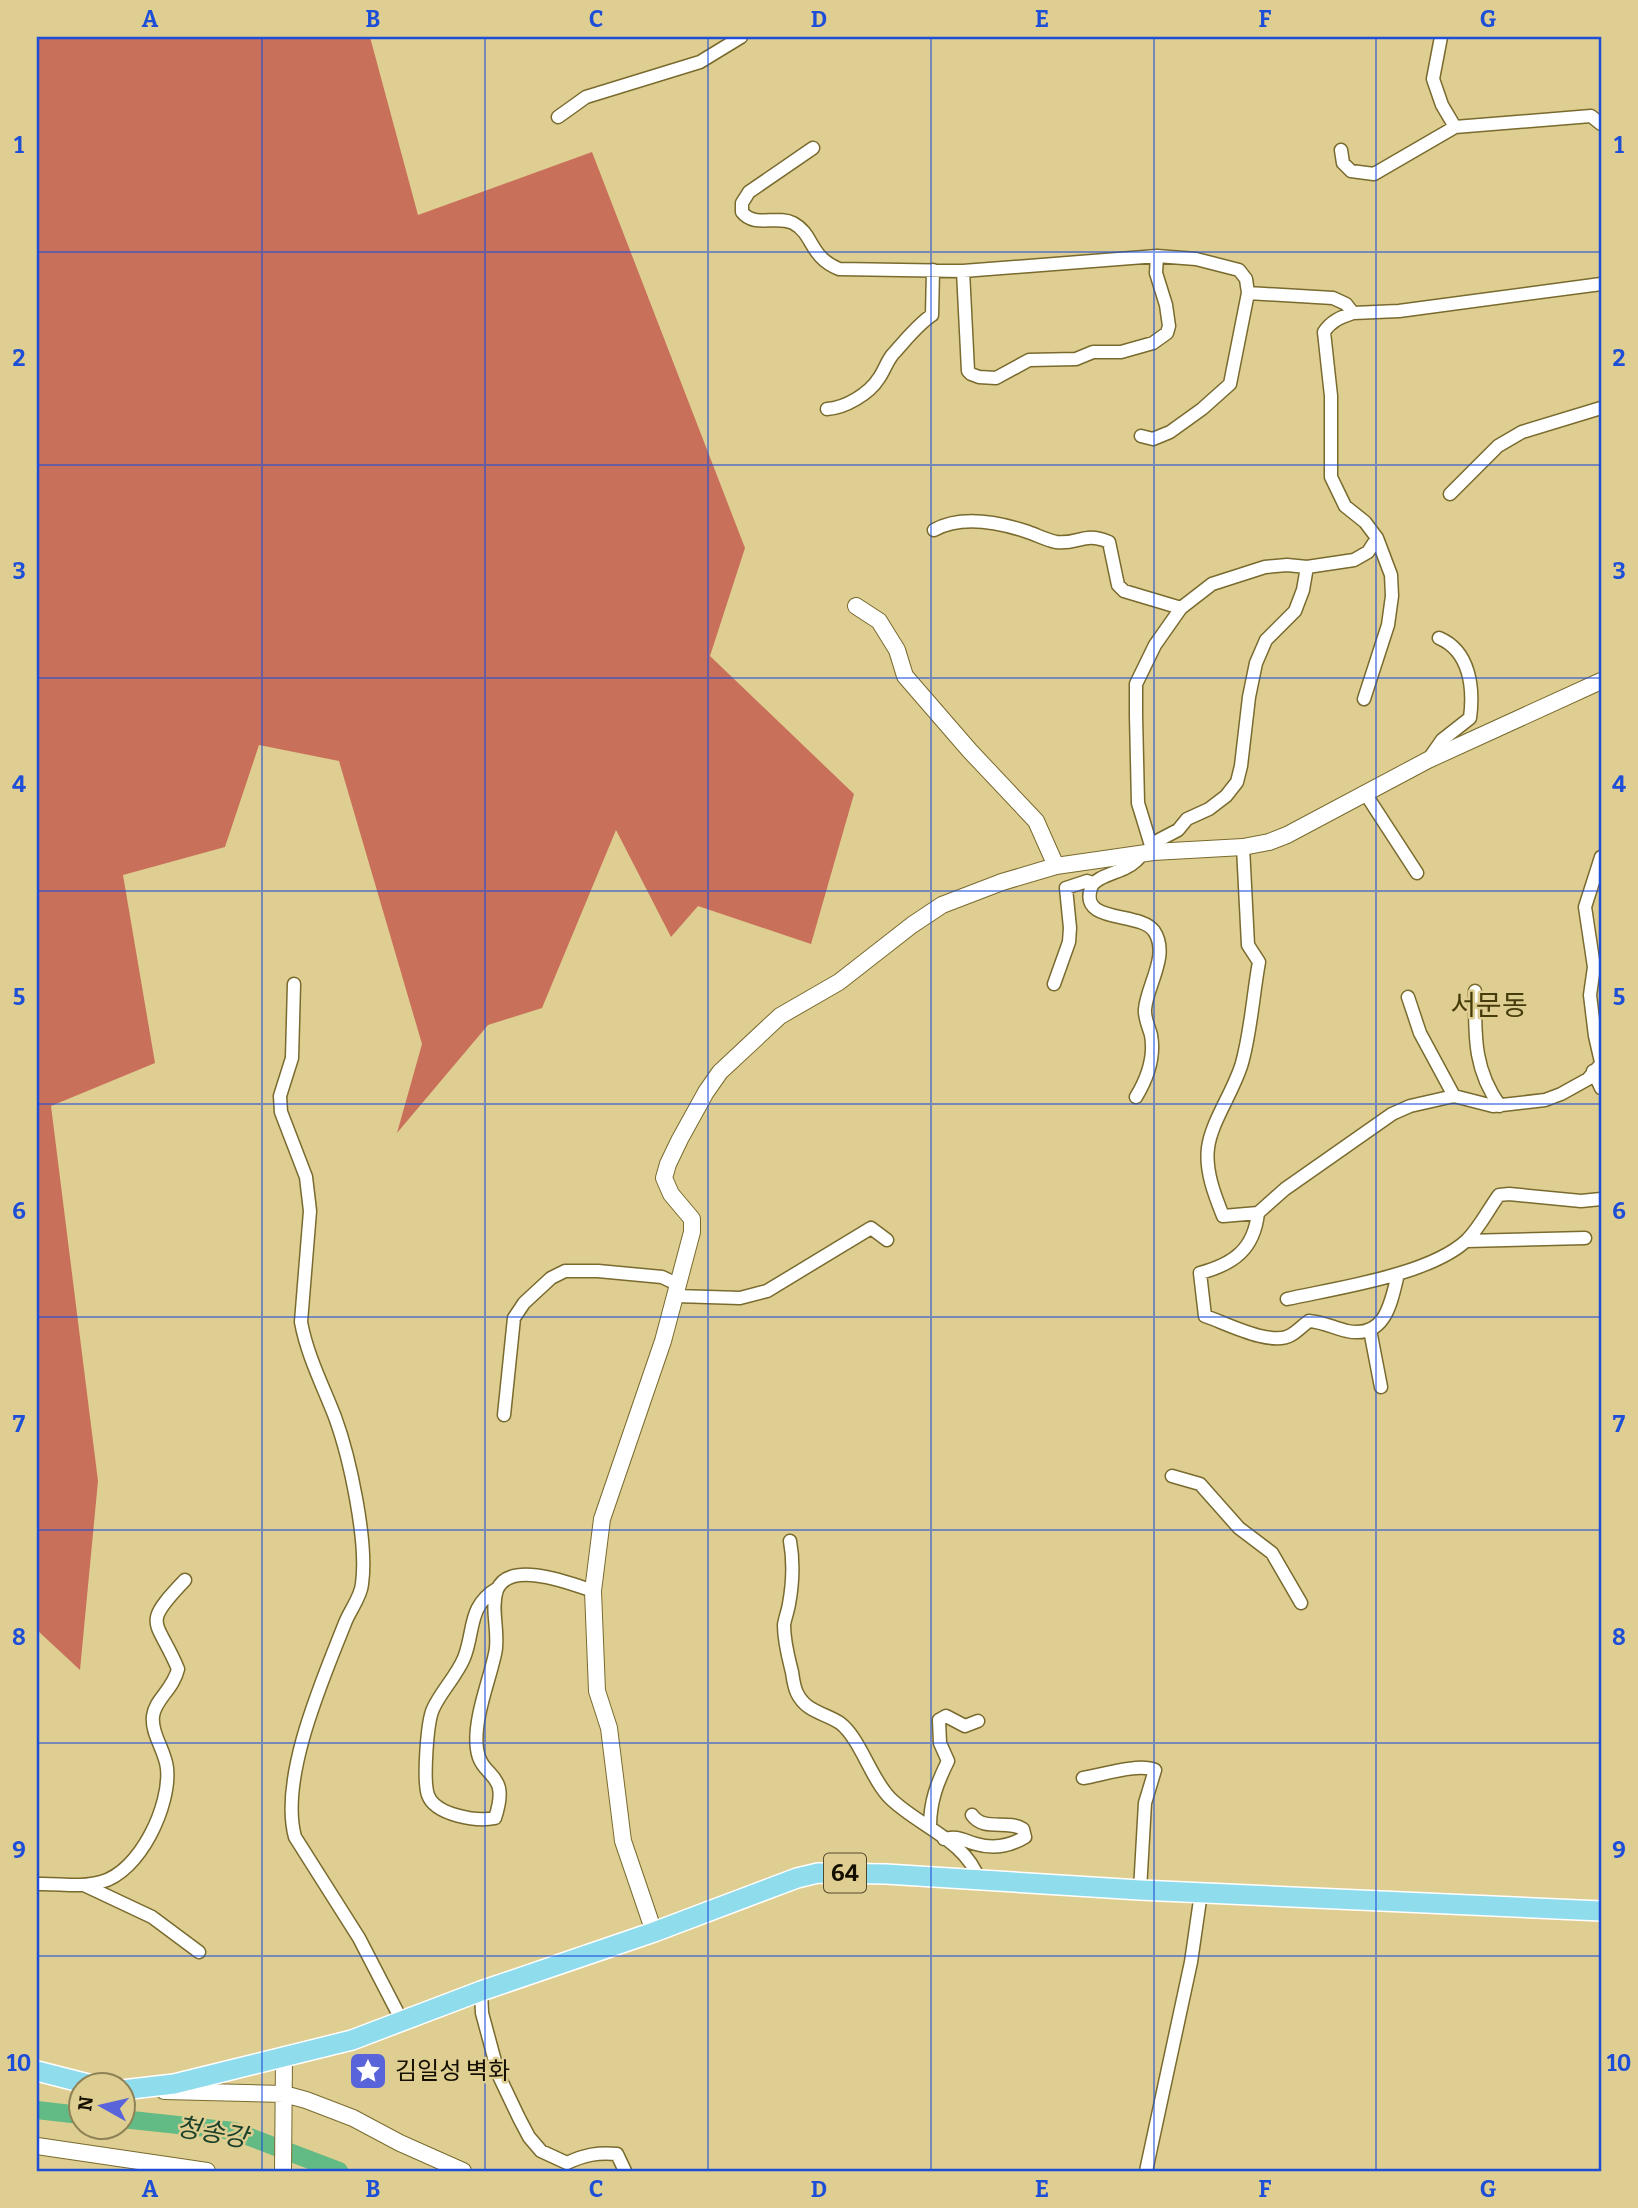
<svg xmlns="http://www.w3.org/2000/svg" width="1638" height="2208" font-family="Bitter,'Noto Sans KR',serif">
  <rect width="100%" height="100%" fill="#dfce91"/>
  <path fill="#c8705a" d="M 37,37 L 370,37 L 418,215 L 592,152 L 745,548 L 710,656 L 854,794 L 811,944 L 698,906 L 671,937 L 616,830 L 542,1008 L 488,1025 L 397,1133 L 422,1044 L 339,761 L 259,745 L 225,847 L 123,875 L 155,1063 L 51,1106 L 98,1481 L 80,1670 L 37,1630 Z"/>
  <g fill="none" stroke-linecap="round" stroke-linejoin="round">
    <path stroke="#62ba84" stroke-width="18" d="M 37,2110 L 80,2115
      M 122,2119 L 234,2131 L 339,2171"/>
    <defs>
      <path id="street" d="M 1441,37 L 1433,79 L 1442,105 L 1455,127
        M 558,117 L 586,97 L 700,62 L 741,37
        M 813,148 L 749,192 L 742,203 L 742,212 C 754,228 777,215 793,223 C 814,234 809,257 839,269 L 963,271 L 1157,256 L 1196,259 L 1239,270 L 1246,279 L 1248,293 L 1230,384 L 1202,409 L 1170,432 L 1153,439 L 1141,436
        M 1341,150 L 1343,163 L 1351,171 L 1374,174 L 1455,127 L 1591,116 L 1601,124
        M 963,271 L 968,371 L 971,374 L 979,377 L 996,378 L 1029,360 L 1076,359 L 1093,352 L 1121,352 L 1153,343 L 1167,333 L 1169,326 L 1166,305 L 1156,273 L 1157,256
        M 1248,293 L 1333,298 L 1346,304 L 1353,313 L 1399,311 L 1601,284
        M 1353,313 C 1341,317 1331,321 1324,332 L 1331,396 L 1331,477 L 1345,506 L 1365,522 L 1377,538 L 1391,575 L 1392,596 L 1388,625 L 1364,699
        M 827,409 C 845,408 869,394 879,378 C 884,371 887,361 893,354 C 905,341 917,325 932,315 L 933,270
        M 1450,494 L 1498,446 L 1522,432 L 1601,408
        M 934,530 C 961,515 997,522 1025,531 C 1035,534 1046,540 1056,542 C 1078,545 1084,531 1109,542 L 1118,585 L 1124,591 L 1181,608
        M 1428,760 L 1442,740 L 1470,718 C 1474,688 1470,651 1439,638
        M 1365,793 L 1417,873
        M 1243,847 L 1248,945 L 1259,962 C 1253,995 1251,1031 1242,1063 C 1234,1091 1211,1122 1208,1148 C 1205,1171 1215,1196 1223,1216 L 1258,1213
        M 1153,852 L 1159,840 L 1178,830 L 1187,819 L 1209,809 L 1226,796 L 1237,782 L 1241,766 L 1249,697 L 1256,663 L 1266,640 L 1295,611 L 1303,590 L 1307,567 L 1354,560 L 1368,552 L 1377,538
        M 1153,852 L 1138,803 L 1136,716 L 1136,684 L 1155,645 L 1181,608 L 1212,584 L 1265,567 L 1287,565 L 1307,567
        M 1601,857 L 1585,907 L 1594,967 L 1590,995 L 1595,1036 L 1601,1062
        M 294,984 L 292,1058 L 280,1096 L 281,1112 L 306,1177 L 310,1211 L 301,1322 C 307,1355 323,1386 335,1417 C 350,1458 368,1542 362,1584 C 361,1597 350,1610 345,1623 C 323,1679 279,1778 295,1837 L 359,1938 L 402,2021
        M 1054,984 L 1069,942 L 1070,928 L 1066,888 L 1087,881 L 1093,883
        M 1475,991 C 1475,1034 1473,1069 1500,1106
        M 1408,997 L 1420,1033 L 1454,1096
        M 1593,1071 L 1601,1088
        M 1136,1097 C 1147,1079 1155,1057 1151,1035 C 1149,1027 1144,1018 1145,1009 C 1147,985 1170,955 1154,931 C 1140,911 1079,924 1091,888 C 1094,877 1117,873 1127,867 C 1134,864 1138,859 1143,853
        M 1466,1241 L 1585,1238
        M 1398,1274 C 1391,1302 1386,1339 1347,1331 C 1334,1328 1323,1322 1309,1321 C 1303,1325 1298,1331 1291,1335 C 1271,1347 1226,1323 1205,1316 L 1200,1273 C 1234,1264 1254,1249 1258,1213 L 1285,1189 L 1392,1114 L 1410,1106 L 1454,1096 L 1493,1106 L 1545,1100 L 1561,1094 L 1588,1079 L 1601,1064
        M 676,1296 L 740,1298 L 767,1291 L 871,1228 L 887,1240
        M 1287,1299 C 1336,1288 1430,1275 1467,1240 C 1480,1227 1488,1210 1499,1195 L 1509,1194 L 1581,1201 L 1601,1199
        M 1370,1330 L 1381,1387
        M 504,1415 L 514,1318 L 524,1303 L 551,1278 L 565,1271 L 598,1271 L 662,1277 L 679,1285
        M 1172,1476 L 1200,1484 L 1239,1528 L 1272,1553 L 1301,1603
        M 790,1541 C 794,1563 793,1582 789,1604 C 788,1611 785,1618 784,1625 C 784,1642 788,1656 792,1672 C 793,1679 794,1687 797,1693 C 806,1712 825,1713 840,1723 C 860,1738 871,1779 890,1798 C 918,1826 966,1840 979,1880
        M 498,1588 C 467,1606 475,1631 464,1658 C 456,1677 441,1691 433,1709 C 427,1722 423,1781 428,1795 C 435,1815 477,1822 495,1818 C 511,1770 481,1780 477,1749 C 473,1720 489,1682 495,1654 C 500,1634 490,1609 497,1590 C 509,1559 572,1584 593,1591
        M 1083,1778 C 1102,1775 1138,1763 1155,1770 L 1145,1803 L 1140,1890
        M 930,1826 C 930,1802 937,1783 948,1761 L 940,1743 L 939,1720 L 946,1716 L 965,1726 L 978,1721
        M 944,1839 C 958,1835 964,1841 976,1844 C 993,1849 1010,1846 1025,1837 L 1023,1829 C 1007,1819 984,1832 972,1815
        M 37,1884 C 58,1883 81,1888 101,1882 C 140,1872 171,1805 167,1768 C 165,1750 151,1734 153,1716 C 155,1699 173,1690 178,1669 C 157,1618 140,1627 185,1580
        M 84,1885 L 152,1917 L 199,1952
        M 481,1991 L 482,2013 L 499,2076 L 519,2118 L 529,2137 L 541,2151 L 567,2163 C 584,2155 598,2152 617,2154 L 625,2171
        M 1146,2171 L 1191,1962 L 1201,1893"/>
      <path id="secondary" d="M 856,606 L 879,621 L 897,650 L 905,676 L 970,751 L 1036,821 L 1056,866
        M 654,1932 L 623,1841 L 609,1728 L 597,1691 L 593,1591 L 602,1519 L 663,1341 L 692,1232 L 692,1219 L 671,1194 L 664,1178 L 668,1164 L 680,1139 L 706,1092 L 720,1072 L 780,1016 L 839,982 L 912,925 L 942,905 L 1002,882 L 1056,866 L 1153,852 L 1243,847 L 1269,842 L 1287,835 L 1428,760 L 1601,681
        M 164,2091 L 284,2094 L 306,2100 L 353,2118 L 400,2143 L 463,2171
        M 37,2146 L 207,2171
        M 283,2171 L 284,2058"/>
      <path id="primary" d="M 37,2071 L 96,2086
        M 122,2090 L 174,2084 L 352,2040 L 481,1991 L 654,1932 L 797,1878 L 818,1873 L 886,1874 L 1140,1890 L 1601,1911"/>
    </defs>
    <use href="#street" stroke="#796a2e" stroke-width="15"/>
    <use href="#secondary" stroke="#796a2e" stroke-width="18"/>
    <use href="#primary" stroke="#fff" stroke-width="22"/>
    <use href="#street" stroke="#fff" stroke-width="12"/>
    <use href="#secondary" stroke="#fff" stroke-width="16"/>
    <use href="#primary" stroke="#8fdcec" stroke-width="19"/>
  </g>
  <path fill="none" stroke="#1d4ed8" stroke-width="2" stroke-opacity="0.55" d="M 262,37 L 262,2171M 485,37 L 485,2171M 708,37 L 708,2171M 931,37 L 931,2171M 1154,37 L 1154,2171M 1376,37 L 1376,2171M 37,252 L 1601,252M 37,465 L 1601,465M 37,678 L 1601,678M 37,891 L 1601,891M 37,1104 L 1601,1104M 37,1317 L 1601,1317M 37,1530 L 1601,1530M 37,1743 L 1601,1743M 37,1956 L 1601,1956"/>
  <defs>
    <symbol id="sight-square" viewBox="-11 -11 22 22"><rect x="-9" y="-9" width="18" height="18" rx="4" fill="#5964db" stroke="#dfce91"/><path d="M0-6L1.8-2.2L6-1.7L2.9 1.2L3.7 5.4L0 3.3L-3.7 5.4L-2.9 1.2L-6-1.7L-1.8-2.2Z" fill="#fff"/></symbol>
  </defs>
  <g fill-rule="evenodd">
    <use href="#sight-square" x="346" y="2049" width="44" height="44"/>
  </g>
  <g text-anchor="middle" stroke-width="5" stroke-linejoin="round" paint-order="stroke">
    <rect fill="#dfce91" stroke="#52482c" stroke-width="2" x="824" y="1853.5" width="42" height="39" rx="5"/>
    <g font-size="23" font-weight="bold" fill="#150f00">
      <text x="845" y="1881">64</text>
    </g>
    <g font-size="24" fill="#150f00" stroke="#dfce91" text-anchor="start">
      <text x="395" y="2079">김일성 벽화</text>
    </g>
    <g font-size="26" font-style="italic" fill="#1c412a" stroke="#dfce91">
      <text transform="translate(212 2132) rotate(10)" y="9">청송강</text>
    </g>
    <g font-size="28" fill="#463b0a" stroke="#dfce91">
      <text x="1489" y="1015">서문동</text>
    </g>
  </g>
  <rect width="1638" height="2208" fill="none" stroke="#dfce91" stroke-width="77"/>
  <g transform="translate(102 2106) rotate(278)"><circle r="33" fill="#dfce91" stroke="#8e8257" stroke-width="2"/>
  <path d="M0-5L12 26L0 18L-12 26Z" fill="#5964db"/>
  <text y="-10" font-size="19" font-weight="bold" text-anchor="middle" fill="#150f00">N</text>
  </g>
  <rect x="38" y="38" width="1562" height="2132" fill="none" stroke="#1d4ed8" stroke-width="2.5"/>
  <g font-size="23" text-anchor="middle" font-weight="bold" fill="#1d4ed8">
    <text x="150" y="27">A</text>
    <text x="373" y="27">B</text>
    <text x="596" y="27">C</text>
    <text x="819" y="27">D</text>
    <text x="1042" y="27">E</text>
    <text x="1265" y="27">F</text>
    <text x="1488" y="27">G</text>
    <text x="19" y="153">1</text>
    <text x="1619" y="153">1</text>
    <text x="19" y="366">2</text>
    <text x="1619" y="366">2</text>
    <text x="19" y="579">3</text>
    <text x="1619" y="579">3</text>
    <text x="19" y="792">4</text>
    <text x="1619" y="792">4</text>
    <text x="19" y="1005">5</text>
    <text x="1619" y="1005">5</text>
    <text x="19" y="1219">6</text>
    <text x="1619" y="1219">6</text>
    <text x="19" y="1432">7</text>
    <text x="1619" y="1432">7</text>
    <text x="19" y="1645">8</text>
    <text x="1619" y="1645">8</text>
    <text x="19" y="1858">9</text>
    <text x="1619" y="1858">9</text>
    <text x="19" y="2071">10</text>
    <text x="1619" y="2071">10</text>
    <text x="150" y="2197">A</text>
    <text x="373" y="2197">B</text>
    <text x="596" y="2197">C</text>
    <text x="819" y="2197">D</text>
    <text x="1042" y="2197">E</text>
    <text x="1265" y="2197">F</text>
    <text x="1488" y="2197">G</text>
  </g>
</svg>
